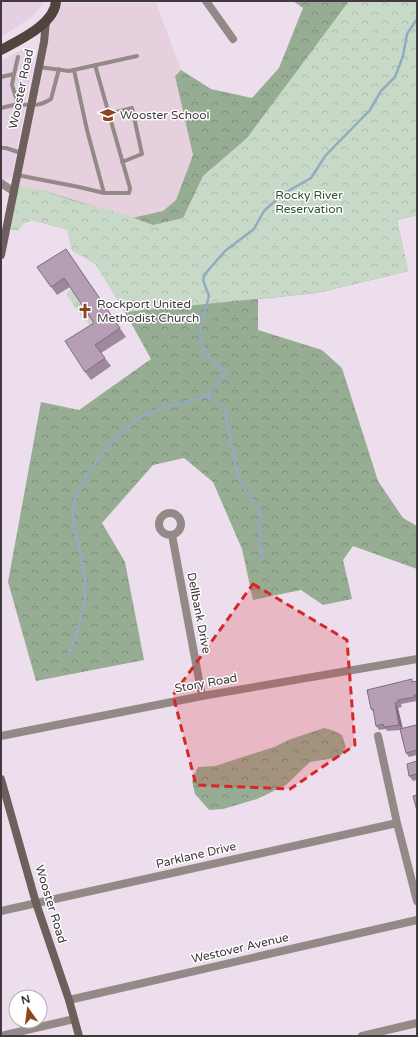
<svg xmlns="http://www.w3.org/2000/svg" width="418" height="1037" font-family="'Varela Round',sans-serif">
  <defs>
    <pattern id="grass-tufts" width="24" height="20" patternUnits="userSpaceOnUse"><rect width="24" height="20" fill="#c9d9c8"/><path d="M3 7l-1-3M5 7V3M7 7l1-3M15 17l-1-3M17 17v-4M19 17l1-3" fill="none" stroke="#aebbad"/></pattern>
    <pattern id="forest-crowns" width="20" height="18" patternUnits="userSpaceOnUse"><rect width="20" height="18" fill="#96ad94"/><path d="M2 6a3 3 0 1 1 6 0M12 15a3 3 0 1 1 6 0" fill="none" stroke="#7c8e7a"/></pattern>
    <pattern id="park-crowns" width="20" height="18" patternUnits="userSpaceOnUse"><rect width="20" height="18" fill="#c9d9c8"/><path d="M2 6a3 3 0 1 1 6 0M12 15a3 3 0 1 1 6 0" fill="none" stroke="#aebbad"/></pattern>
  </defs>
  <rect width="100%" height="100%" fill="#eddeed"/>
  <path fill="#e4cfe3" d="M 1,1 L 46,1 L 32,17 L 1,37 Z
    M 21,50 L 30,52 L 34,59 L 12,176 L 10,178 L 5,180 L 1,179 L 1,61 Z"/>
  <path fill="#e6d0dd" d="M 61,3 L 156,3 L 181,70 L 175,76 L 193,155 L 176,200 L 163,211 L 132,218 L 41,190 L 17,185 L 51,26 Z"/>
  <path fill="url(#grass-tufts)" d="M 71,289 L 100,332 L 89,328 L 88,322 L 83,319 L 67,295 L 68,291 Z"/>
  <path fill="url(#forest-crowns)" d="M 293,1 L 417,1 L 417,215 L 397,220 L 408,271 L 317,293 L 258,299 L 258,330 L 322,350 L 342,368 L 378,481 L 403,518 L 417,526 L 417,569 L 353,546 L 343,560 L 352,599 L 323,605 L 301,590 L 253,600 L 242,549 L 213,482 L 184,458 L 153,465 L 102,523 L 125,562 L 144,660 L 36,681 L 8,582 L 41,402 L 79,410 L 151,359 L 125,312 L 96,264 L 72,250 L 68,230 L 32,220 L 24,223 L 19,227 L 41,190 L 132,218 L 163,211 L 176,200 L 193,155 L 175,76 L 181,70 L 211,89 L 252,98 L 279,68 L 303,8 Z
    M 324,728 L 332,730 L 342,735 L 346,747 L 340,757 L 310,762 L 286,785 L 257,799 L 223,809 L 209,810 L 195,794 L 192,781 L 198,767 L 215,766 L 274,747 L 291,739 Z"/>
  <path fill="url(#park-crowns)" d="M 349,1 L 417,1 L 417,215 L 397,220 L 408,271 L 317,293 L 125,312 L 96,264 L 72,250 L 67,230 L 32,220 L 24,223 L 18,231 L 8,229 L 17,185 L 41,190 L 74,201 L 120,213 L 153,225 L 183,218 L 203,176 L 247,138 Z"/>
  <g fill="none" stroke-linecap="round" stroke-linejoin="round">
    <path stroke="#91abc1" stroke-width="2.5" d="M 205,396 L 224,406 L 238,477 L 246,491 L 259,510 L 260,541 L 263,558
      M 69,654 L 78,629 L 85,601 L 85,579 L 72,512 L 78,489 L 93,466 L 111,442 L 138,418 L 159,409 L 195,400 L 208,395 L 225,374 L 224,370 L 209,357 L 204,351 L 200,338 L 202,321 L 209,296 L 203,280 L 205,274 L 225,251 L 254,229 L 264,211 L 283,194 L 311,178 L 326,155 L 370,110 L 381,91 L 395,77 L 403,56 L 407,34 L 417,19"/>
    <path stroke="#938a88" stroke-width="4" d="M 39,67 L 69,71 L 137,56
      M 74,70 L 87,130 L 104,193
      M 14,74 L 12,85 L 18,104 C 31,106 40,106 51,99 L 59,69
      M 1,77 L 14,74 L 18,57
      M 1,108 L 18,104
      M 109,114 L 132,108 L 142,154 L 122,162
      M 1,148 L 6,148 L 21,153
      M 17,175 L 79,187 L 104,193 L 129,193 L 130,188 L 95,65"/>
    <path stroke="#938a88" stroke-width="8" d="M 206,1 L 233,39
      M 1,183 L 13,191
      M159 524a11 11 0 1 1 22 0a11 11 0 1 1-22 0Z
      M 172,535 L 202,696
      M 378,736 L 397,823 L 417,901
      M 1,911 L 397,823
      M 69,1000 L 417,920
      M 1,1036 L 74,1019
      M 362,1036 L 417,1023"/>
    <path stroke="#938a88" stroke-width="8" d="M 1,736 L 202,696 L 417,659"/>
    <path stroke="#6d605c" stroke-width="8" d="M 1,255 L 44,42 L 46,22
      M 1,779 L 36,903 L 69,1000 L 79,1036"/>
    <path stroke="#51433e" stroke-width="10" d="M 1,50 C 19,40 55,24 56,1"/>
  </g>
  <path fill="#9d889c" d="M 66,249 L 126,337 L 101,353 L 111,366 L 91,380 L 85,372 L 94,323 L 70,287 L 57,295 L 37,267 Z
    M 417,681 L 417,701 L 401,704 L 402,707 L 398,708 L 402,728 L 417,727 L 417,755 L 409,757 L 406,753 L 400,730 L 387,731 L 386,729 L 379,730 L 376,726 L 374,713 L 371,709 L 413,682 Z
    M 417,761 L 417,780 L 413,781 L 409,776 Z"/>
  <path fill="#7f6f7f" d="M 395,703 L 398,708 L 403,729 L 399,725 Z"/>
  <path fill="#b69eb5" stroke="#7f6f7f" d="M 66,249 L 120,328 L 95,345 L 105,358 L 85,372 L 65,341 L 94,323 L 64,278 L 51,287 L 37,267 Z
    M 412,679 L 412,682 L 417,681 L 417,695 L 414,695 L 415,697 L 398,700 L 399,702 L 395,703 L 399,725 L 384,727 L 383,724 L 376,726 L 373,709 L 371,709 L 367,690 Z
    M 416,725 L 417,729 L 417,750 L 406,753 L 400,729 Z
    M 417,761 L 417,774 L 409,776 L 407,764 Z
    M 417,795 L 417,811 L 413,796 Z"/>
  <path fill="#d62828" fill-opacity="0.2" stroke="#d62828" stroke-width="3" stroke-dasharray="8 5" stroke-linejoin="round" d="M 253,584 L 347,640 L 355,745 L 290,789 L 196,785 L 173,695 Z"/>
  <defs>
    <symbol id="school-bare" viewBox="-9 -9 18 18"><path d="M0-5L7-2L0 1L-7-2ZM-4 1L0 2.5L4 1V4Q0 6-4 4Z" fill="#8c461f" stroke="#fff" stroke-width="2.5" paint-order="stroke"/></symbol>
    <symbol id="church-bare" viewBox="-9 -9 18 18"><path d="M-1.2-6h2.4v3.5h3.3v2.4h-3.3V6h-2.4V-.1h-3.3v-2.4h3.3Z" fill="#8c461f" stroke="#fff" stroke-width="2.5" paint-order="stroke"/></symbol>
  </defs>
  <g fill-rule="evenodd">
    <use href="#school-bare" x="97" y="104" width="22" height="22"/>
    <use href="#church-bare" x="74" y="300" width="22" height="22"/>
  </g>
  <g text-anchor="middle" stroke-width="3" stroke-linejoin="round" paint-order="stroke">
    <g font-size="12" fill="#40393f" stroke="#fff">
      <text transform="translate(21 89) rotate(-78)" y="4">Wooster Road</text>
      <text transform="translate(199 613) rotate(79)" y="4">Dellbank Drive</text>
      <text transform="translate(206 683) rotate(-10)" y="4">Story Road</text>
      <text transform="translate(196 855) rotate(-13)" y="4">Parklane Drive</text>
      <text transform="translate(51 904) rotate(73)" y="4">Wooster Road</text>
      <text transform="translate(240 948) rotate(-13)" y="4">Westover Avenue</text>
    </g>
    <g font-size="12" fill="#40393f" stroke="#fff" text-anchor="start">
      <text x="120" y="119">Wooster School</text>
      <text x="97" y="308">Rockport United<tspan x="97" dy="14">Methodist Church</tspan></text>
    </g>
    <g font-size="12" fill="#30532e" stroke="#fff">
      <text x="309" y="199">Rocky River<tspan x="309" dy="14">Reservation</tspan></text>
    </g>
  </g>
  <rect width="418" height="1037" fill="none" stroke="#40393f" stroke-width="4"/>
  <g transform="translate(28 1009) rotate(346)"><circle r="19" fill="#ffffff" stroke="#b3b0b2"/>
  <path d="M0-3L7 15L0 10L-7 15Z" fill="#8c461f"/>
  <text y="-6" font-size="11" font-weight="bold" text-anchor="middle" fill="#40393f">N</text>
  </g>
</svg>
